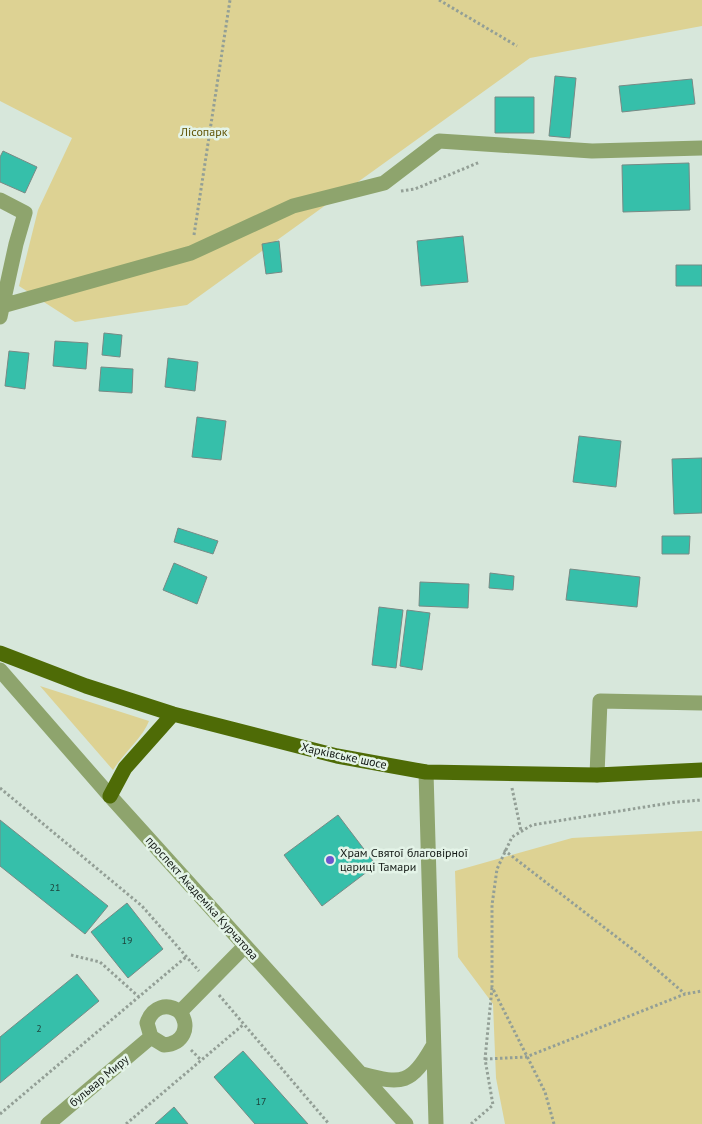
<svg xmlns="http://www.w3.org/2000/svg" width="702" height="1124" font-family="'PT Sans',sans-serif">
  <rect width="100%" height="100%" fill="#d7e7db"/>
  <path fill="#ddd293" d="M 0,0 L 702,0 L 702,26 L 530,58 L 187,305 L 75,322 L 19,286 L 38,210 L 72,138 L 0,101 Z
    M 40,686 L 149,721 C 143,737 123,754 113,770 Z
    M 702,831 L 702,1124 L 505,1124 L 496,1078 L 493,1004 L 458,957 L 455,871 L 572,838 Z"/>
  <path fill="#36bfaa" stroke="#778a85" d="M 555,76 L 576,78 L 570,138 L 549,136 Z
    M 692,79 L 695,104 L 622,112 L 619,86 Z
    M 495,97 L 534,97 L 534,133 L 495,133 Z
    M 3,151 L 37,167 L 25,193 L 0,182 L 0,157 Z
    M 689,163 L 690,210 L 623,212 L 622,165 Z
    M 463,236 L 468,282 L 421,286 L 417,241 Z
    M 279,241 L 282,272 L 266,274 L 262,244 Z
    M 676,265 L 702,265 L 702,286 L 676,286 Z
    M 104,333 L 122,335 L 120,357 L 102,355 Z
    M 55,341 L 88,343 L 86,369 L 53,366 Z
    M 9,351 L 29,353 L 25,389 L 5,386 Z
    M 168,358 L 198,362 L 195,391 L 165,387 Z
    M 101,367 L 133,369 L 132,393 L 99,391 Z
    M 197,417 L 226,421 L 221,460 L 192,457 Z
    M 579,436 L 621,441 L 616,487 L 573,482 Z
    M 702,458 L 702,513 L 674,514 L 672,459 Z
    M 178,528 L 218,541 L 213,554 L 174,542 Z
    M 662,536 L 690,536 L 689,554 L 662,554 Z
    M 174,563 L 207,577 L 197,604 L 163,590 Z
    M 570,569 L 640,577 L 637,607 L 566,600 Z
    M 490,573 L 514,576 L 513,590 L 489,588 Z
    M 420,582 L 469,584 L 468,608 L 419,606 Z
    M 379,607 L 403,610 L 396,668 L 372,665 Z
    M 407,610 L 430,613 L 422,670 L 400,666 Z
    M 338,815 L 376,865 L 322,906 L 284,855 Z
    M 0,820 L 108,906 L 85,934 L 0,866 Z
    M 127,903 L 163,949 L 128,978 L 91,932 Z
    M 77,974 L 99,1001 L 0,1083 L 0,1037 Z
    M 243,1051 L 308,1124 L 255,1124 L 214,1077 Z
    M 174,1107 L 188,1124 L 155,1124 Z"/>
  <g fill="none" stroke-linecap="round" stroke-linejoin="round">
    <path stroke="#939f96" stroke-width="3" stroke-dasharray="2.5 2.5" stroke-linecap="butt" d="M 439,0 L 517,46
      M 401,191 L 415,189 L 480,162
      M 194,235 L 230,0
      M 0,788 L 142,906 L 199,971
      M 512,788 L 521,831
      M 504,850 L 640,955 L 685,994
      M 71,955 L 100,962 L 139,997
      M 219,995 L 329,1124
      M 191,1050 L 201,1060
      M 485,1059 L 526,1057 L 685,994 L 702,991
      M 0,1114 L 186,957
      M 126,1124 L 244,1024
      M 471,1124 L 493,1105 L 485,1059 L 492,988
      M 554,1124 L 545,1092 L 492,987 L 492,905 L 497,869 L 512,837 L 532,825 L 676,802 L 702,800"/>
    <path stroke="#8ea46d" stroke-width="15" d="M 0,200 L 25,213 L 16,244 L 0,317
      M 2,306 L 191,253 L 293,206 L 384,183 L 439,141 L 592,151 L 702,148
      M 0,670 L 110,796 L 406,1124
      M 426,772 L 436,1124
      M 597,775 L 600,701 L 702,703
      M 151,1037 L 164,1045 C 183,1044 191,1027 180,1012
      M 362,1074 C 403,1085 411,1084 433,1046
      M 48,1124 L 151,1037 L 147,1023 C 152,1007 167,1002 180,1012 L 245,946"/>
    <path stroke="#4e6b06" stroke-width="15" d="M 0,653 L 86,686 L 173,714 L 337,756 L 426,772 L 597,775 L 702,770
      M 110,796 L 125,768 L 173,714"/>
  </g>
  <circle fill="#6d56cf" stroke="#e4f4e8" stroke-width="2" cx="330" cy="860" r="5"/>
  <g text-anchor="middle" stroke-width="5" stroke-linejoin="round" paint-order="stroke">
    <g font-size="10" fill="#1c423a">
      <text x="55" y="891">21</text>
      <text x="127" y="944">19</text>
      <text x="39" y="1032">2</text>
      <text x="261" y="1105">17</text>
    </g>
    <g font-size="12" fill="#605406" stroke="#e4f4e8">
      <text x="204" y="136">Лісопарк</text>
    </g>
    <g font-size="12" fill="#131915" stroke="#e4f4e8">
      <text transform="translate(344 756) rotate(12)" y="4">Харківське шосе</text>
      <text transform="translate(202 898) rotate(48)" y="4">проспект Академіка Курчатова</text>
      <text transform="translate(99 1081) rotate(-40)" y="4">бульвар Миру</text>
    </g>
    <g font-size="12" fill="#131915" stroke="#e4f4e8" text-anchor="start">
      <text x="340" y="857">Храм Святої благовірної<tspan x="340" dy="14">цариці Тамари</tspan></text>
    </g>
  </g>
</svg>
